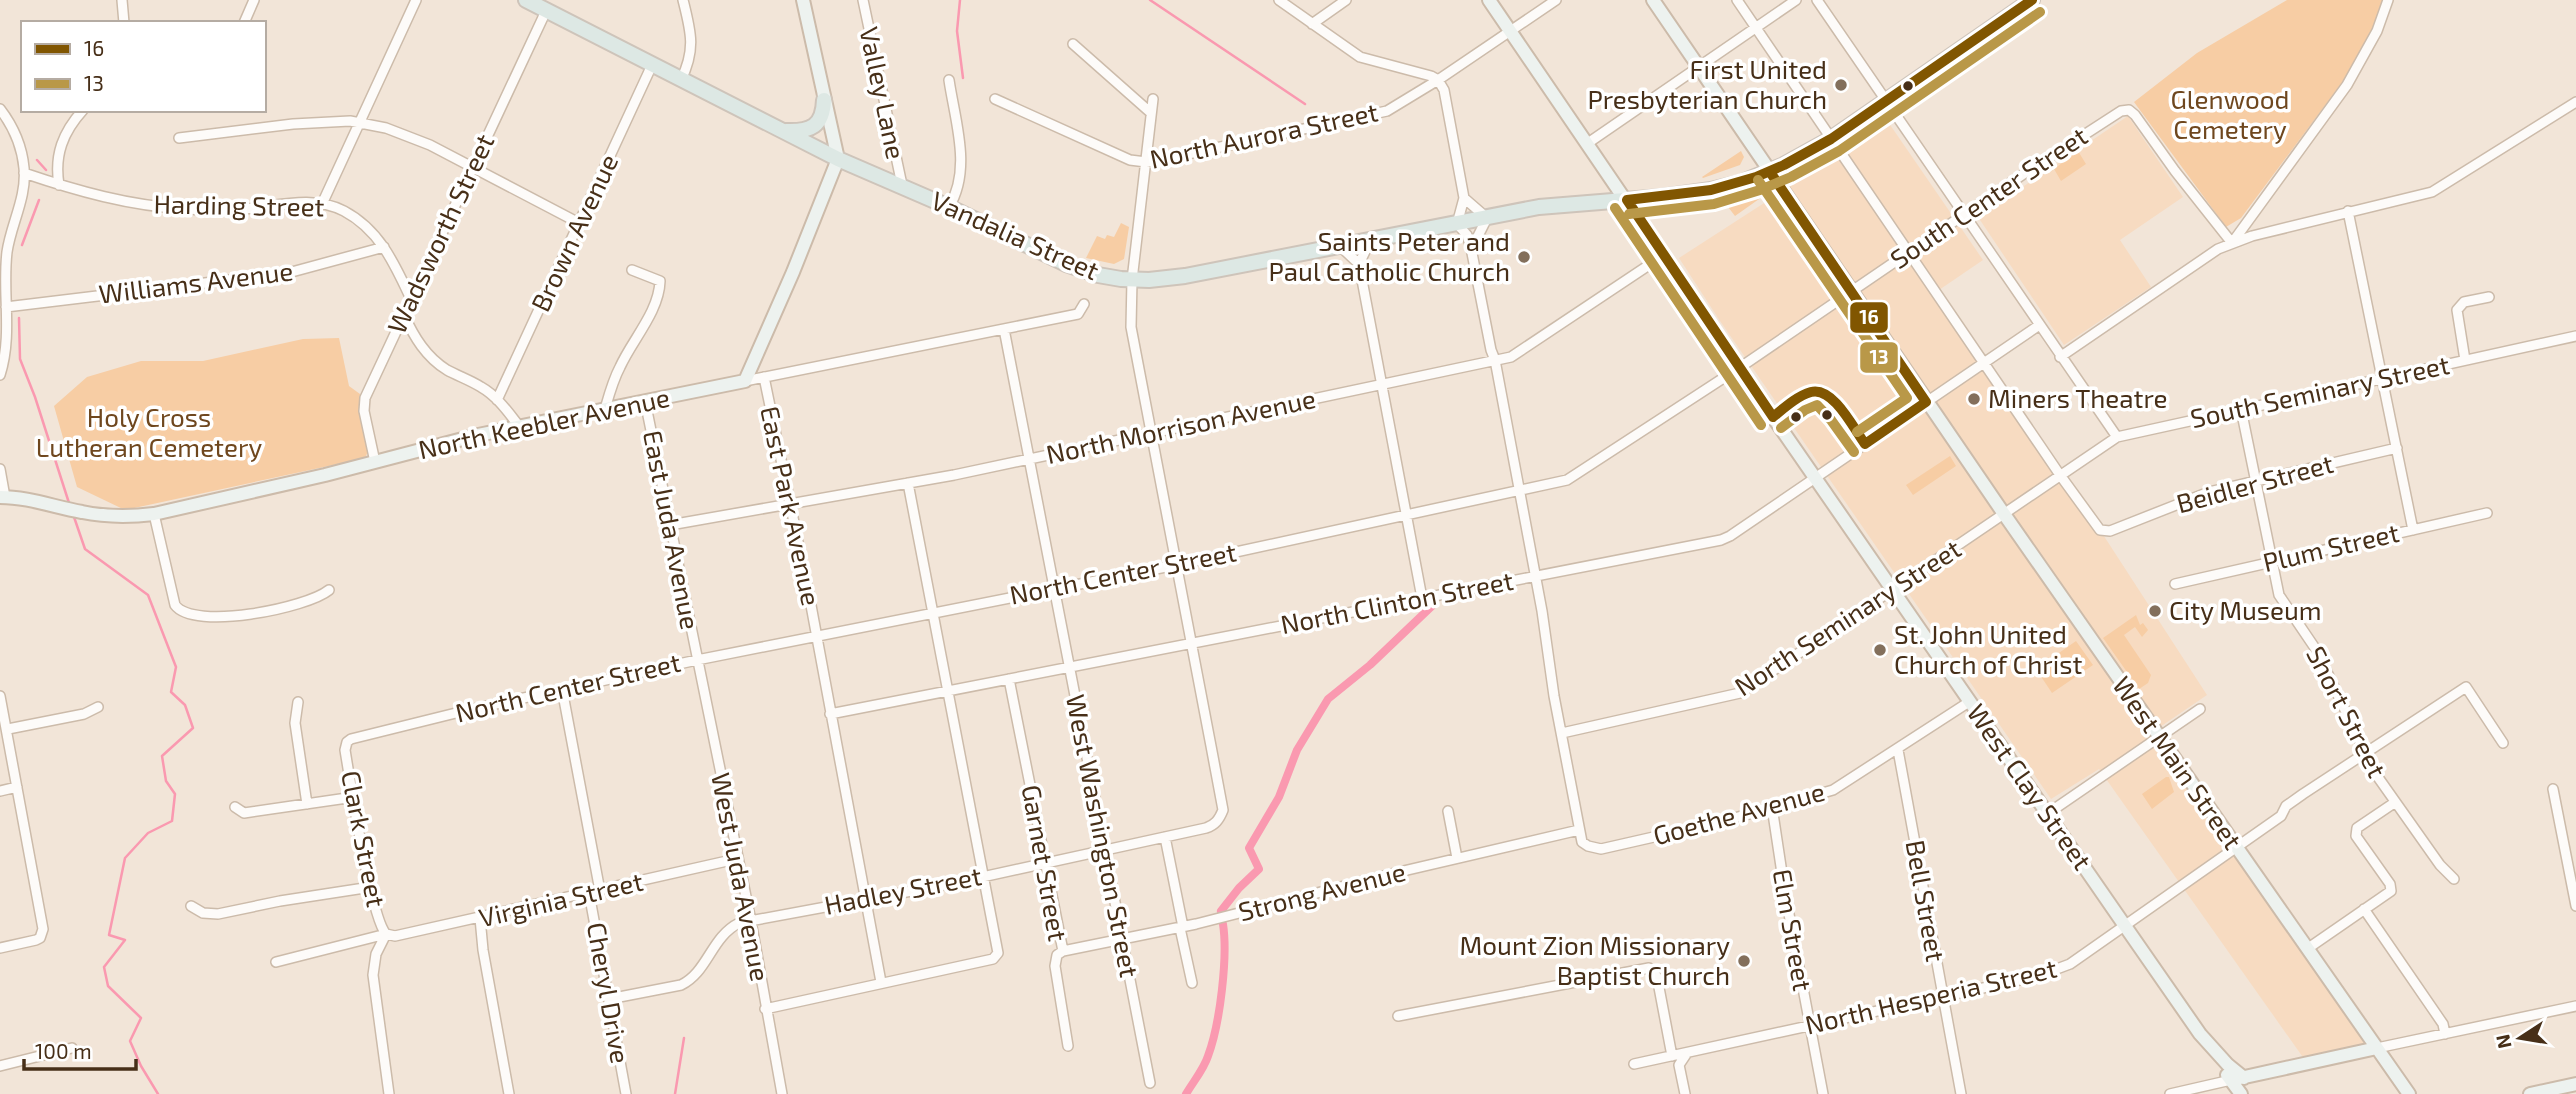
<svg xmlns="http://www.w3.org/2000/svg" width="2576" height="1094" font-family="'Exo 2',sans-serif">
  <rect width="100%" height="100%" fill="#f2e5d8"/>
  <path fill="#f7dbc1" d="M 1884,116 L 1983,260 L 1939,290 L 2065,476 L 2207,695 L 2154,731 L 2377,1048 L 2307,1063 L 2099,769 L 2051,799 L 1720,321 L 1679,258 L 1775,196 Z
    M 2128,116 L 2183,197 L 2120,240 L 2151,287 L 2064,345 L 1978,217 Z"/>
  <path fill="#f7cda4" d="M 2287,0 L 2383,0 L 2380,19 L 2353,68 L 2241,218 L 2226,227 L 2134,102 L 2197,53 Z
    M 1741,151 L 1744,157 L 1740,165 L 1703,178 L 1702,177 Z
    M 2078,151 L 2086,164 L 2061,181 L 2054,169 Z
    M 1764,191 L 1769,192 L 1735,216 L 1725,203 L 1711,211 L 1707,206 Z
    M 1121,223 L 1129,227 L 1124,259 L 1114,264 L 1086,258 L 1097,236 L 1105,239 L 1107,235 L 1114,237 Z
    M 339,338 L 349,386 L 360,394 L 359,408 L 368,451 L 366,456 L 361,459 L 125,510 L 77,487 L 54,406 L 87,377 L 141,361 L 203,361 L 303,339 Z
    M 1950,456 L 1956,466 L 1913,495 L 1906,485 Z
    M 2136,615 L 2140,625 L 2143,623 L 2148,630 L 2142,637 L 2135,627 L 2124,635 L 2151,675 L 2148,683 L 2139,689 L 2103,638 Z
    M 2076,641 L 2093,665 L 2052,693 L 2036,669 Z
    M 2166,777 L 2169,777 L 2174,792 L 2152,809 L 2142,794 Z"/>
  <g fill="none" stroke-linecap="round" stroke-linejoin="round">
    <path stroke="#fa99b0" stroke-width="2.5" d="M 960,0 L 957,31 L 963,78
      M 1150,0 L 1305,104
      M 37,160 L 46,170
      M 22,245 L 39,200
      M 19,318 L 20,359 L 35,397 L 69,503
      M 74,517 L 85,549 L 148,595 L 176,667 L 171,692 L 185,705 L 193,728 L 162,756 L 166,781 L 175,794 L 172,821 L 148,833 L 125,858 L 109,935 L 125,940 L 104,967 L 108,986 L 141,1018 L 130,1041 L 141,1066 L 158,1094
      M 675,1094 L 684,1038"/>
    <path stroke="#fa99b0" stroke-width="8" d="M 1221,911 L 1239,888 L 1259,869 L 1249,848 L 1279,797 L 1297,750 L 1328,699 L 1370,665 L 1434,604
      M 1186,1094 C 1193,1082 1204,1069 1208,1056 C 1220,1024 1228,957 1223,924"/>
    <defs>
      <path id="street" d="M 122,0 L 124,23
        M 863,0 L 902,185
        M 1279,0 L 1360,57 L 1431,76 L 1438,80 L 1444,90 L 1464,198 L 1457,224 L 1467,235 L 1471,248 L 1491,350 L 1495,360 L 1542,611 L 1554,696 L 1582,842 L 1588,846 L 1601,849 L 1724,821 L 1833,790 L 1969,702
        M 1737,0 L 2060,475 L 2100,530 L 2110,531 L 2209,492 L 2397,448
        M 1817,0 L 2117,437
        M 244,23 L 254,0
        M 1312,24 L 1346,0
        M 1073,44 L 1151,113
        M 681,80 C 696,49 691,32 683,0
        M 949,80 C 955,121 972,169 949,207
        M 995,99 L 1130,160 L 1146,162 L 1160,160 L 1387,111 L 1438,80 L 1556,0
        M 0,109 C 13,126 22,146 24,168 C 27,197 11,224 7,252 C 2,293 13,334 0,375
        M 179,138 L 293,124 L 350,121 L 386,128 L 430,145 L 579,223
        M 1588,143 L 1796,0
        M 24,173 C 77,191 130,206 186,209 C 205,210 225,211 245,209 C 278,206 313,195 344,211 C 380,230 395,265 411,299
        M 59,185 C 54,155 63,132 83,110
        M 1464,198 L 1487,218 L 1472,248
        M 322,204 L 416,0
        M 2348,211 L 2413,530
        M 1341,247 L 1359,264
        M 1359,264 L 1422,598
        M 1359,264 L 1370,241
        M 6,307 L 288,273 L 384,247
        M 404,315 C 414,337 426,357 447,370 C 458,376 470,380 481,387 C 497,396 508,412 519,426
        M 1004,329 L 1150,1083
        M 2060,357 L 2218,249 L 2252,236 L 2432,192 L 2576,102
        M 2465,360 L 2457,310 L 2464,302 L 2489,297
        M 764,377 L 810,600 L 881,982
        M 745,381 L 1078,314 L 1084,304
        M 497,400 L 652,65
        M 645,401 L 751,921 L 782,1094
        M 605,409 C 609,395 613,380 620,367 C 632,340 659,312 660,281 L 632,270
        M 2241,409 L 2279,595 L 2317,651 L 2375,773 L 2440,865 L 2454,879
        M 375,462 L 364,411 L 365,398 L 546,11
        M 0,469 L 5,497
        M 154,514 L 175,605 C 194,631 307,608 329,590
        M 670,525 L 954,475 L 1511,357 L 1664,255
        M 2175,584 L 2487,513
        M 1009,679 L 1063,951 L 1057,955 L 1055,966 L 1068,1046
        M 562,689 L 600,891
        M 0,696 L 43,929 L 40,938 L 36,940 L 0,948
        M 298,702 L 295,723 L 307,804
        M 830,714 L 1721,540 L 1730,536 L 2038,326
        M 8,729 L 84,714 L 98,707
        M 1562,733 L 1740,693 L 2117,437 L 2576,336
        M 1898,750 L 1961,1094
        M 2553,789 L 2576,906
        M 0,791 L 17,787
        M 235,807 L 244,813 L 354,797
        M 1772,807 L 1785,893 L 1823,1094
        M 1448,811 L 1457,858
        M 2047,814 L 2200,709
        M 1165,837 L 1183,927
        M 589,893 L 626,1094
        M 191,906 L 203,913 L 218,914 L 280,901 L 371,887
        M 2364,909 L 2443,1024 L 2445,1034
        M 480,918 L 483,950 L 509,1094
        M 1180,928 L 1192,983
        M 386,934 C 371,918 350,780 345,750 L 347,742 L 351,739 L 464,711 L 697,660 L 1176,565 L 1567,480 L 1748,362 L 2022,175 L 2121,111 L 2129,110 L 2135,115 L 2175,171 L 2232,243 L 2347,85 L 2377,31 L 2388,0
        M 386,934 L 376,954 L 373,975 L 389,1094
        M 2307,949 L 2391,891 L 2390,884 L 2356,836 L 2357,828 L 2394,803
        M 1063,951 L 1196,924 L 1399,872 L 1579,830
        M 276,962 L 386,934 L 395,936 L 736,859
        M 609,999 L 681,985 C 708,972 711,937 739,923 L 955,883 L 1206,828 C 1215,825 1219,820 1223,810 L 1211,746 L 1131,327 L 1132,280 L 1153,99
        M 765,1009 L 993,959 L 998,953 L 908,483
        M 1398,1016 L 1649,968 L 1657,977 L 1672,1056
        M 2377,1048 L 2576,1006
        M 1634,1064 L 2038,976 L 2070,964 L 2281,816 L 2286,806 L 2303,794 L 2466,687 L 2503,743
        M 0,1066 L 72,1048
        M 1685,1094 L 1679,1065 L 1687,1053
        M 2170,1094 L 2231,1080"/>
      <path id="secondary" d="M 1489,0 L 1773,417 L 2125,926 L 2200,1034 L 2228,1065 L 2244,1078
        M 1653,0 L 2004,514 L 2409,1094
        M 0,497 C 28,497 54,507 82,512 C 106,517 129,517 154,514 L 325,475 L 478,435 L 745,381 L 793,272 L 838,159 L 803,0
        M 2227,1075 L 2241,1094
        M 2231,1080 L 2377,1048
        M 2530,1094 L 2576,1084"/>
      <path id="primary" d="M 526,0 L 838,159 L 949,207 L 1066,264 L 1098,275 L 1121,279 L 1149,280 L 1185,276 L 1539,207 L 1662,197 L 1711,190 L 1740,183 L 1784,165 L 1831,139 L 2032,0
        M 786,131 C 811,132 823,126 824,100"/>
    </defs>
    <use href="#street" stroke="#cba" stroke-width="12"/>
    <use href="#secondary" stroke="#cba" stroke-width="16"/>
    <use href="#primary" stroke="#cec4ba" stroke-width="18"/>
    <use href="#street" stroke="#fdfbf9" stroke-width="9"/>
    <use href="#secondary" stroke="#edf2ef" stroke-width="12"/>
    <use href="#primary" stroke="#dde8e4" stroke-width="14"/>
    <defs>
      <path id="bus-1" d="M 1770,172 L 1926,402 L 1865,444
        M 1627,200 L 1711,190 L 1756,177 L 1784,165 L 1831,139 L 2032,0
        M 1627,200 L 1773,417
        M 1773,417 C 1784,408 1797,396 1811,392 C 1833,386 1854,429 1865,444"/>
      <path id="bus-2" d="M 1758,180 L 1907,398 L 1857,432
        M 1615,208 L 1761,425
        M 1629,214 L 1714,204 L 1760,190 L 1791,177 L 1839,151 L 2040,12
        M 1781,428 L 1805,410 L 1817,405 L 1831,420 L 1854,452"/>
    </defs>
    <use href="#bus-1" stroke="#fff" stroke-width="16"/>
    <use href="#bus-2" stroke="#fff" stroke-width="16"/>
    <use href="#bus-1" stroke="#815601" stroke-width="10"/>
    <use href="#bus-2" stroke="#b99848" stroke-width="10"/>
  </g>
  <g fill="#836f5b" stroke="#fff" stroke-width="2.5">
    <circle cx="1841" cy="85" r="7"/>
    <circle cx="1524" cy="257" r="7"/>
    <circle cx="1974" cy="399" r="7"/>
    <circle cx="2155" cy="611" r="7"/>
    <circle cx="1880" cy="650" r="7"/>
    <circle cx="1744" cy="961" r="7"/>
  </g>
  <g fill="#472f18" stroke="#fff" stroke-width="2.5">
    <circle cx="1908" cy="86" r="6"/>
    <circle cx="1827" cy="415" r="6"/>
    <circle cx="1796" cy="417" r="6"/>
  </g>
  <g text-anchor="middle" stroke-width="7" stroke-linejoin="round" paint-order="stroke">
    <g font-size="26" fill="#472f18" stroke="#fff" text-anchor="end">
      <text x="1827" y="79">First United<tspan x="1827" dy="30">Presbyterian Church</tspan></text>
      <text x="1510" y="251">Saints Peter and<tspan x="1510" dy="30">Paul Catholic Church</tspan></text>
      <text x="1988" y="408" text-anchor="start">Miners Theatre</text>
      <text x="2169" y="620" text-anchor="start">City Museum</text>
      <text x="1894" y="644" text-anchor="start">St. John United<tspan x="1894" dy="30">Church of Christ</tspan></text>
      <text x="1730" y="955">Mount Zion Missionary<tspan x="1730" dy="30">Baptist Church</tspan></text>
    </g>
    <g font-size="26" fill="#472f18" stroke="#fff">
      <text transform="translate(882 93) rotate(78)" y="9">Valley Lane</text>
      <text transform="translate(1264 136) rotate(-12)" y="9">North Aurora Street</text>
      <text transform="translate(1989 198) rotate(-34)" y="9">South Center Street</text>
      <text transform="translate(239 206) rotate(1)" y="9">Harding Street</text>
      <text transform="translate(575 233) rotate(-65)" y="9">Brown Avenue</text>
      <text transform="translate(441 234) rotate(-65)" y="9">Wadsworth Street</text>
      <text transform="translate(1015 236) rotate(24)" y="9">Vandalia Street</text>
      <text transform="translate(196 283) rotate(-7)" y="9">Williams Avenue</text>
      <text transform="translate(2320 392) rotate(-12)" y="9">South Seminary Street</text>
      <text transform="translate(544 424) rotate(-12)" y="9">North Keebler Avenue</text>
      <text transform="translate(1181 427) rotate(-12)" y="9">North Morrison Avenue</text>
      <text transform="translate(2255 484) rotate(-15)" y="9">Beidler Street</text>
      <text transform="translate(790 506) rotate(78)" y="9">East Park Avenue</text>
      <text transform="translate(671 530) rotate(79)" y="9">East Juda Avenue</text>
      <text transform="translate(2331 548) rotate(-13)" y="9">Plum Street</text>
      <text transform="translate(1123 574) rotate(-11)" y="9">North Center Street</text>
      <text transform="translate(1397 603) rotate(-11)" y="9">North Clinton Street</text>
      <text transform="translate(1848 618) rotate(-33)" y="9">North Seminary Street</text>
      <text transform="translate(568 688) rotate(-13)" y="9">North Center Street</text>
      <text transform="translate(2346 712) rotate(63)" y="9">Short Street</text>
      <text transform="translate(2177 763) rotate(55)" y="9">West Main Street</text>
      <text transform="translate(2029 787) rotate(55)" y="9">West Clay Street</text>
      <text transform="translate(1739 814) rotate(-15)" y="9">Goethe Avenue</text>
      <text transform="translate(1102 836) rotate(79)" y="9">West Washington Street</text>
      <text transform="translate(363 839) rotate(79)" y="9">Clark Street</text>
      <text transform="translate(1044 863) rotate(80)" y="9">Garnet Street</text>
      <text transform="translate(740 877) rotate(79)" y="9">West Juda Avenue</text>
      <text transform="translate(903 891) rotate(-11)" y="9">Hadley Street</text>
      <text transform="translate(1322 892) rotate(-14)" y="9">Strong Avenue</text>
      <text transform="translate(561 900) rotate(-13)" y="9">Virginia Street</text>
      <text transform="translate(1925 901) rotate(80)" y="9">Bell Street</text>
      <text transform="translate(1792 930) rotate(80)" y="9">Elm Street</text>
      <text transform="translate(608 993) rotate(80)" y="9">Cheryl Drive</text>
      <text transform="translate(1931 997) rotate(-13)" y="9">North Hesperia Street</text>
    </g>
    <g font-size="26" fill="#6f471e" stroke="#fff">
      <text x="2230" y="109">Glenwood<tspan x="2230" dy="30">Cemetery</tspan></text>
      <text x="149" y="427">Holy Cross<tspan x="149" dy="30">Lutheran Cemetery</tspan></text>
    </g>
  </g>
  <g stroke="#fff" stroke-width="2.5">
    <rect x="1849" y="301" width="40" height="33" rx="7" fill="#815601"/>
    <rect x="1859" y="341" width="40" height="33" rx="7" fill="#b99848"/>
  </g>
  <g font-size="19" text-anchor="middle" font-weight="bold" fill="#fff">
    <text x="1869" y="324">16</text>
    <text x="1879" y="364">13</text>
  </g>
  <rect x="21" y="21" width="245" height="91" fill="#ffffff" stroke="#b5aca3" stroke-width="2"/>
  <rect x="35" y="44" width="35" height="10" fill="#815601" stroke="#b5aca3" stroke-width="2"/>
  <text x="84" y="56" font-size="21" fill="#472f18">16</text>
  <rect x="35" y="79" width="35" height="10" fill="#b99848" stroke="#b5aca3" stroke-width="2"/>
  <text x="84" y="91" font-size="21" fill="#472f18">13</text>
  <g transform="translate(2520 1038) rotate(258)" stroke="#ffffff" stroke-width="5" paint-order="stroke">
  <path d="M0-5L12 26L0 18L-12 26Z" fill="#472f18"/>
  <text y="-10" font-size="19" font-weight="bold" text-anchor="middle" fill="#472f18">N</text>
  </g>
  <path d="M24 1059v10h112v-10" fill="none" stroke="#472f18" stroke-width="3.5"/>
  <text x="35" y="1059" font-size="21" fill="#472f18" stroke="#ffffff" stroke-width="5" paint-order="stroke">100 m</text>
</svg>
